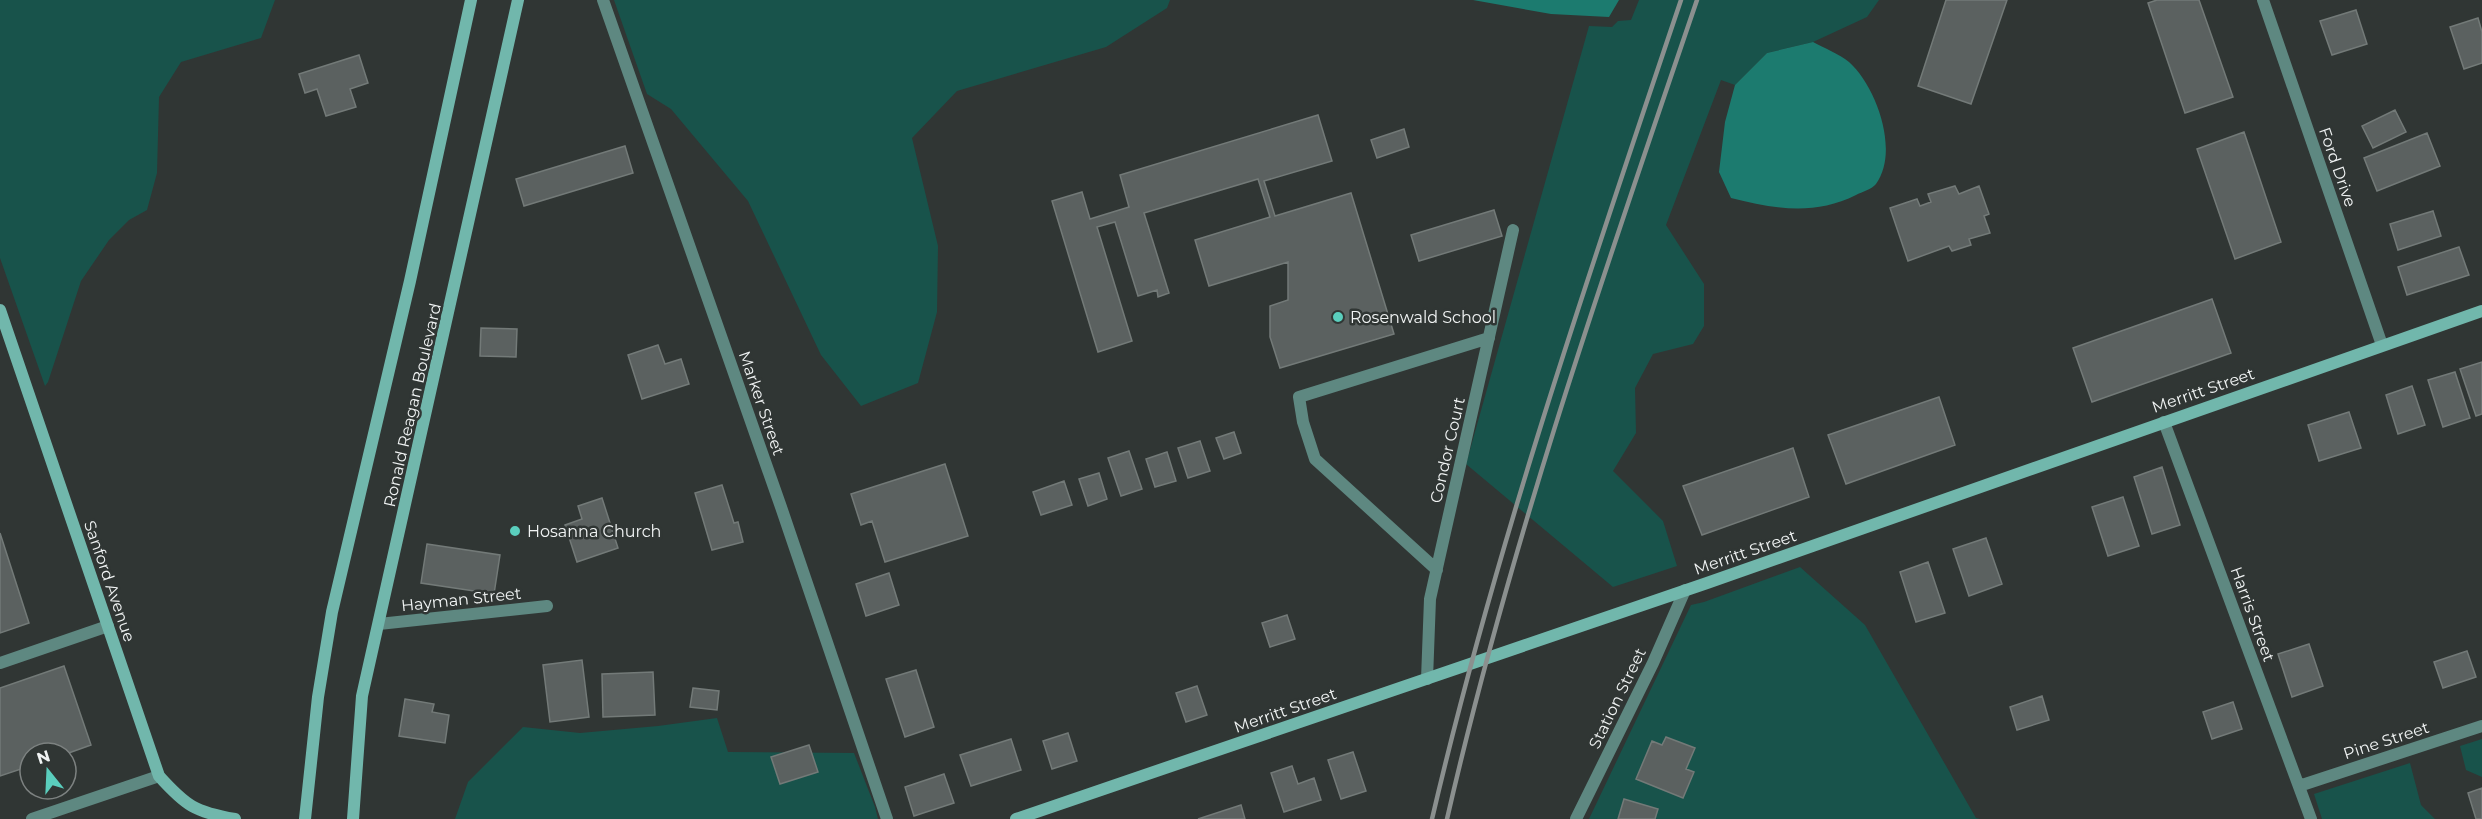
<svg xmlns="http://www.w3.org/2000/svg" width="2482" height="819" font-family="Montserrat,sans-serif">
  <rect width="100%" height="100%" fill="#303634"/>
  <path fill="#18534b" d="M 0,0 L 275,0 L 261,38 L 181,62 L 159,97 L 157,173 L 147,210 L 129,220 L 109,240 L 81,281 L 48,382 L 45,386 L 0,258 Z
    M 614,0 L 1170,0 L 1167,8 L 1106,47 L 957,91 L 912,138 L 938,246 L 937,312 L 918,383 L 861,406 L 821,355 L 748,201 L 671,109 L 647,94 Z
    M 1639,0 L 1879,0 L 1867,17 L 1813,42 L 1767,53 L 1735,85 L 1721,80 L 1666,225 L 1704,284 L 1704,326 L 1693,344 L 1653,354 L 1635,388 L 1636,433 L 1613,471 L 1663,521 L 1677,566 L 1613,587 L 1466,464 L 1589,26 L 1612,27 L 1618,21 L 1631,20 Z
    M 1800,567 L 1865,625 L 1976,818 L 1980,819 L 1589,819 L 1691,605 L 1704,602 Z
    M 717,718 L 728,752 L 854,753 L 875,807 L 878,819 L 455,819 L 468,782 L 523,727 L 580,733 L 658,726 Z
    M 2482,739 L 2482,777 L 2466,770 L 2460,746 Z
    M 2410,763 L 2421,805 L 2435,819 L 2322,819 L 2314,794 Z"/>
  <path fill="#1c7b6f" d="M 1473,0 L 1619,0 L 1609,17 L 1551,14 Z
    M 1813,42 C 1824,48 1839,54 1849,62 C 1876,86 1900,151 1876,184 C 1872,189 1862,192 1856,195 C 1814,216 1775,209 1731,198 L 1719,172 L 1725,122 L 1735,85 L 1767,53 Z"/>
  <path fill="#5b6160" stroke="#737a78" stroke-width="1.5" d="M 1946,0 L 2007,0 L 1971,104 L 1918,86 Z
    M 2157,0 L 2199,0 L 2233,97 L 2185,113 L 2148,3 Z
    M 2356,10 L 2367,44 L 2332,55 L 2320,21 Z
    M 2478,18 L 2482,32 L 2482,63 L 2464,69 L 2450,27 Z
    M 359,55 L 368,83 L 350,89 L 356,107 L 326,116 L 317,89 L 305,93 L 299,74 Z
    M 2395,110 L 2406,132 L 2373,148 L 2362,126 Z
    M 1318,115 L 1332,161 L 1264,181 L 1275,216 L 1351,193 L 1394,334 L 1280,368 L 1270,337 L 1270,306 L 1288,300 L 1288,262 L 1209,286 L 1195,240 L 1270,217 L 1258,179 L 1144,213 L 1169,293 L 1158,297 L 1157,290 L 1138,296 L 1115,222 L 1097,227 L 1132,341 L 1098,352 L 1052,201 L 1082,192 L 1090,219 L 1129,207 L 1120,175 Z
    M 1404,129 L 1409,147 L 1377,158 L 1371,140 Z
    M 2244,132 L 2281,242 L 2235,259 L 2197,149 Z
    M 2427,133 L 2440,166 L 2377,191 L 2364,158 Z
    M 625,146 L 633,173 L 524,206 L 516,179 Z
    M 1955,186 L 1959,194 L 1979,186 L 1989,214 L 1984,216 L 1990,233 L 1969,239 L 1971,245 L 1952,251 L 1949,246 L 1908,261 L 1890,208 L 1917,199 L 1920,206 L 1931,202 L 1928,194 Z
    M 1494,210 L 1502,236 L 1419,261 L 1411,235 Z
    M 2433,211 L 2441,236 L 2398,250 L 2390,224 Z
    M 2459,247 L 2469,275 L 2407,295 L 2398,267 Z
    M 2212,299 L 2231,353 L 2092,402 L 2073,348 Z
    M 481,328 L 517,329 L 516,357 L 480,356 Z
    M 658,345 L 665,364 L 681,359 L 689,384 L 642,399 L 628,355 Z
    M 2482,362 L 2482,414 L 2476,416 L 2460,369 Z
    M 2455,372 L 2470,418 L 2443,427 L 2428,380 Z
    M 2412,386 L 2425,425 L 2398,434 L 2386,395 Z
    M 1939,397 L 1955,445 L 1846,484 L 1828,435 Z
    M 2349,412 L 2361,448 L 2319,461 L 2308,425 Z
    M 1234,432 L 1241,453 L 1224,459 L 1216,438 Z
    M 1200,441 L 1210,471 L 1188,478 L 1178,448 Z
    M 1793,448 L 1809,497 L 1702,535 L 1683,486 Z
    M 1129,451 L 1142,489 L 1121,496 L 1108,458 Z
    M 1167,452 L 1176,481 L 1155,487 L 1146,459 Z
    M 945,464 L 968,536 L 885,562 L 872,521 L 861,525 L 851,494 Z
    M 2162,467 L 2180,525 L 2152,534 L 2134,477 Z
    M 1099,473 L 1107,499 L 1088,506 L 1079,479 Z
    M 1064,481 L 1072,505 L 1041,515 L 1033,492 Z
    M 722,485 L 734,523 L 738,522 L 743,542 L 712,550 L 695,493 Z
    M 2123,497 L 2139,546 L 2108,556 L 2092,507 Z
    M 602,498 L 618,548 L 577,562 L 565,525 L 582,519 L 578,506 Z
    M 0,533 L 29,623 L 0,633 Z
    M 1986,538 L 2002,584 L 1969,596 L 1953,549 Z
    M 427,544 L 500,555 L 494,594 L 421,583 Z
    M 1928,562 L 1945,613 L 1916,622 L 1900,572 Z
    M 889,573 L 899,605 L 866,616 L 856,584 Z
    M 1287,615 L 1295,639 L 1270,647 L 1262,623 Z
    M 2309,644 L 2323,686 L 2292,697 L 2278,654 Z
    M 2467,651 L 2476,677 L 2443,688 L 2434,662 Z
    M 582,660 L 589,717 L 550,722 L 543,665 Z
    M 64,666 L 91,745 L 66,754 L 30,753 L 30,766 L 0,776 L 0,688 Z
    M 916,670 L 934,727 L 905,737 L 886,679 Z
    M 653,672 L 655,715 L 603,717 L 602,674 Z
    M 1197,686 L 1207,715 L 1186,722 L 1176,693 Z
    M 693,688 L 719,691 L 717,710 L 690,707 Z
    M 2042,696 L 2049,720 L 2017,730 L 2010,707 Z
    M 405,699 L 434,704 L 432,712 L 449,715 L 445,743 L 399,736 Z
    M 2233,702 L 2242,729 L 2212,739 L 2203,712 Z
    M 1068,733 L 1077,761 L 1052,769 L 1043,741 Z
    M 1666,737 L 1695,748 L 1686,769 L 1694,772 L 1683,798 L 1636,779 L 1652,741 L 1662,745 Z
    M 1011,739 L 1021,770 L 971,786 L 960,755 Z
    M 809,745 L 818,772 L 780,784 L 771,757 Z
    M 1353,752 L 1366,791 L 1341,799 L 1328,760 Z
    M 1292,766 L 1298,784 L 1314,778 L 1321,800 L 1284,812 L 1271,773 Z
    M 944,774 L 954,803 L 914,816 L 905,787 Z
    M 2482,788 L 2482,819 L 2476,819 L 2468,793 Z
    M 1624,799 L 1658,809 L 1655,819 L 1618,819 Z
    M 1241,805 L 1245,819 L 1198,819 Z"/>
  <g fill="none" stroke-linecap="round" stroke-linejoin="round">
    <path stroke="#5e8881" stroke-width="12" d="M 603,0 L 781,507 L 887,819
      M 2263,0 L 2382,345
      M 2164,422 L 2311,819
      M 1437,570 L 1315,459 L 1303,422 L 1299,397 L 1489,338
      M 379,624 L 547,606
      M 0,663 L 108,626
      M 1427,679 L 1430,599 L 1513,230
      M 2299,786 L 2482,726
      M 32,819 L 159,776
      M 1576,819 L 1653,663 L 1685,590"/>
    <path stroke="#71b7ac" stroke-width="12" d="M 0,310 L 159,776 C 186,806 195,812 235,819
      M 305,819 L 318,697 L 332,612 L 410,281 L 471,0
      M 353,819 L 362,696 L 518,0
      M 1016,819 L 1707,583 L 2482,311"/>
    <path stroke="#8b908f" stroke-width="4.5" d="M 1432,819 C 1497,541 1590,271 1681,0
      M 1447,819 C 1511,540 1605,270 1697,0"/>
  </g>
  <g fill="#5acebd" stroke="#303634" stroke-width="2">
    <circle cx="1338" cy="317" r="6"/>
    <circle cx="515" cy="531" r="6"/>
  </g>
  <g text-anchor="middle" stroke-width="5" stroke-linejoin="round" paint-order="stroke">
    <g font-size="16" fill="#f1f4f4" stroke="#303634">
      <text transform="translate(2338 167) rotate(71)" y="6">Ford Drive</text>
      <text transform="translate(2203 390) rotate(-19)" y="6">Merritt Street</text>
      <text transform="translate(762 403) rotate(71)" y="6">Marker Street</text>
      <text transform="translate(412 405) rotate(-77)" y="6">Ronald Reagan Boulevard</text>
      <text transform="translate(1447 450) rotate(-77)" y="6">Condor Court</text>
      <text transform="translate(1745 552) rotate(-19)" y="6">Merritt Street</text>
      <text transform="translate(110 581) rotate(71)" y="6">Sanford Avenue</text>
      <text transform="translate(461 599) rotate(-6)" y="6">Hayman Street</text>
      <text transform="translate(2253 614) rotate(70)" y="6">Harris Street</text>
      <text transform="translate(1617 698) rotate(-64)" y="6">Station Street</text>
      <text transform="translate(1285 710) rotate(-19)" y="6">Merritt Street</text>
      <text transform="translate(2386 740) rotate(-18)" y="6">Pine Street</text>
    </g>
    <g font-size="16" fill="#f1f4f4" stroke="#303634" text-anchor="start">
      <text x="1350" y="323">Rosenwald School</text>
      <text x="527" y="537">Hosanna Church</text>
    </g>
  </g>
  <g transform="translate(48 771) rotate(342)"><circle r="28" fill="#303634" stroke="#7d8281" stroke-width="1.5"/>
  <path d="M0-4.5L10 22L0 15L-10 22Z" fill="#5acebd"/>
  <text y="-9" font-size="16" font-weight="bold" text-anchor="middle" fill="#f1f4f4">N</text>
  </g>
</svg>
